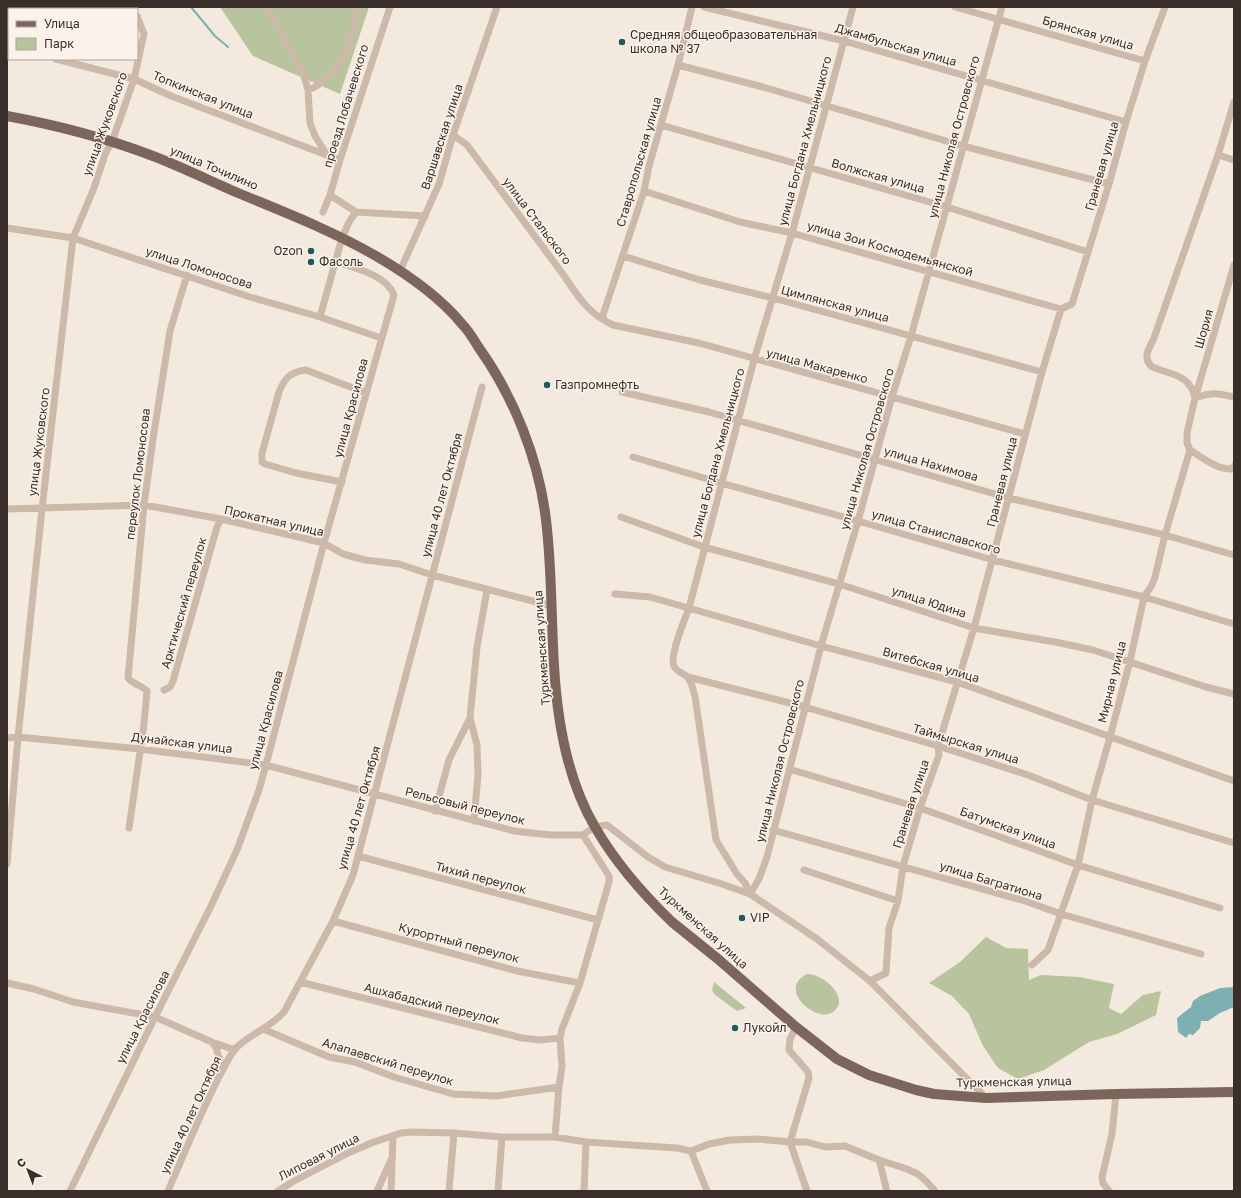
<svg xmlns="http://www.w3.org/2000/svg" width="1241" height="1198" font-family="'Golos Text',sans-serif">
  <rect width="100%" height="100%" fill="#f4e9de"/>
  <path fill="#b7c49d" d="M 220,7 L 369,7 L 340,94 L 253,56 Z
    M 986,937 L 1006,948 L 1028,949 L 1029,980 L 1041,975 L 1079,977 L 1114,984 L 1109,1008 L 1121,1014 L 1143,995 L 1161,991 L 1156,1015 L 1117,1034 L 1089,1042 L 1044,1070 L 1018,1079 L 998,1068 L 983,1046 L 969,1014 L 952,996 L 929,983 L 960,962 Z
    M 807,974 C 822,973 852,998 833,1012 C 817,1024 776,989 807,974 Z
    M 714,982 L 746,1008 L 737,1011 L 714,994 L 712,990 Z"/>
  <path fill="#7cb0b2" d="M 1234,987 L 1234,1007 L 1220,1013 L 1208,1021 L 1201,1021 L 1200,1028 L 1193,1035 L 1189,1034 L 1186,1038 L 1178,1032 L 1177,1018 L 1191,1007 L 1193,1001 L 1200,996 L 1220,988 Z"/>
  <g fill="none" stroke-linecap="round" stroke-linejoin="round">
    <path stroke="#7cb0b2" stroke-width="2" d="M 191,7 L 215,36 L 228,47"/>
    <path stroke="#ccb9a9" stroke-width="7" d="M 123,7 L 130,9
      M 265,7 L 282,32 L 289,49 L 303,73 L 308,90 L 310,123 L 315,136 L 327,155
      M 704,7 L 844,41 L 1126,122
      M 955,7 L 1145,61
      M 7,46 L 9,47
      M 56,59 L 134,79 L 171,96 L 340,160
      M 678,65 L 763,87 L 963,146 L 1109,184
      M 308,90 C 322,86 339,66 345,53 C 351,38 355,22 359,7
      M 661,125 L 947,207 L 1088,252
      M 453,135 L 467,145 L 565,277 C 578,297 590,315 613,325 L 699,343 L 1025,434
      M 1218,155 L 1234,160
      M 644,191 L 740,222 L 792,233 L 1061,309
      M 330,195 L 356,212 L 425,216
      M 323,212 L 330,195 L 340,160 L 390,7
      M 7,228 L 73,238 L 250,297 L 320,317 L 381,338
      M 623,256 L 700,280 L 773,298 L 1042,372
      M 400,271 L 439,184 L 453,135 L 497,7
      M 320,317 L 342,238 L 349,222 L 356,212
      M 604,320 L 603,315 L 644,191 L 649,166 L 678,65 L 692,7
      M 622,392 L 709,412 L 1009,498 L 1165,535 L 1234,555
      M 1195,398 C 1194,394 1193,389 1190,386 C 1182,373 1163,373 1151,366 C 1142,357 1150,347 1154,338 L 1218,155 L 1234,102
      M 1195,398 C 1212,392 1217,393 1234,397
      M 1190,450 C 1202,457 1217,470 1232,469 L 1234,466
      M 633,457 L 721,483 L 858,521 L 993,560 L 1144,597 L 1234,624
      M 342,482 L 296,473 L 265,464 L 262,462 L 262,453 L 279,392 C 285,377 291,372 306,370 L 366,393
      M 7,509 L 144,505 L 221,519 L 324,543 L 343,554 L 365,560 L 399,564 L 432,575 L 552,606
      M 621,517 L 704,547 L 839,584 L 974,628 L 1055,642 L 1093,650 L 1206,687 L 1234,694
      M 615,594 L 650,597 L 821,646 L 957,682 L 1234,781
      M 688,677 L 805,707 L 938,746 L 1028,775 L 1092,800 L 1234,843
      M 164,690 L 170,687 L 173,681 L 217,527 L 221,519
      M 7,738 L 18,737 L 140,749 L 266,765 L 514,831 L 551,835 L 583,835 L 594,827 L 607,825 L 648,857 L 665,867 L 722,884 L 750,894 L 817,939 L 870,981 L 986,1098
      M 789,769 L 920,808 L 1078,865 L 1220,908
      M 435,811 L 449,760 L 470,718
      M 474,821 L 478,774 L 477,745 L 470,718 L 477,647 L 487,590
      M 129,828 L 144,724 L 147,691 C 141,685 134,685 128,678 L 144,505 L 153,439 L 170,331 L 187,275
      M 773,830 L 1025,901 L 1061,914 L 1201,954
      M 358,856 L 598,920
      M 7,864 L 18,737 L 42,509 L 73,238 L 94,188 L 106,152 L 112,142 L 134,79 L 144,34 L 137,16
      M 804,870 L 898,901
      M 750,894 L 745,883 L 737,874 L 716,840 L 695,696 C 693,691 692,682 688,678 C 685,673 676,672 674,666 C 669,656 685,619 689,608 L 754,360 L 792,233 L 853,7
      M 750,894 L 759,879 L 767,857 L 821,646 L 858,521 L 892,397 L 911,336 L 1002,7
      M 333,921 L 517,971 L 580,983
      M 1032,965 L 1048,950 L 1078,865 L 1092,800 L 1110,737 L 1130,661 L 1144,597 L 1152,585 L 1155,577 L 1165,535 L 1190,450 L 1187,443 L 1187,433 L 1195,398 L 1234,265
      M 870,981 L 886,973 L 889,928 L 898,901 L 903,866 L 920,808 L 939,755 L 938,746 L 974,628 L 1042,372 L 1061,309 L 1072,304 L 1109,184 L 1126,122 L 1145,61 L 1165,7
      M 300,982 L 522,1038 L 540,1040 L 560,1038
      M 7,983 L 34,989 L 73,1002 L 155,1017 L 212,1042 L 235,1050
      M 796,1027 L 790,1039 L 789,1050 L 808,1072 L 809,1078 L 790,1142 L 807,1191
      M 263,1029 L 329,1057 L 355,1062 L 394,1077 L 453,1094 L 496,1096 L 559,1087
      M 212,1042 L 216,1048 L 223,1070
      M 555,1137 L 559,1087 L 562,1066 L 560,1038 L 562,1029 L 580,983 L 609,882 L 609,876 L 583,835
      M 691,1151 L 707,1191
      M 879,1160 L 887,1191
      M 70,1191 L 155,1017 L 210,908 L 237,850 L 259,790 L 266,765 L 324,543 L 394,295 C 387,275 354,268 337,262
      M 168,1191 C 184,1154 199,1117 217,1081 C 222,1071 228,1058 235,1049 C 249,1034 270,1028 284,1012 L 333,921 L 353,875 L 358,856 L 482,387
      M 278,1191 L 294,1181 L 348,1153 L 374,1142 L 401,1133 L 411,1132 L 454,1133 L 502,1137 L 555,1137 L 586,1142 L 677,1148 L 691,1151 L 709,1144 L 730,1140 L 758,1139 L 790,1142 L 807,1142 L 825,1147 L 845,1146 L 879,1160 L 907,1169 L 918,1174 L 927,1182 L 935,1191
      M 377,1191 L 391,1160
      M 391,1191 L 393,1136
      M 449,1191 L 454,1133
      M 498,1191 L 502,1137
      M 584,1191 L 586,1142
      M 1109,1191 L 1103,1183 L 1102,1177 L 1112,1134 L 1116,1094"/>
    <path stroke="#7c655a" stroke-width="10" d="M 7,116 C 56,125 106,138 153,156 C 182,167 210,181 238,193 C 284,212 333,231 376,256 C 407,274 439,296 462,324 C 469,331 474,340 479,348 C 514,397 539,460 546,520 C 552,568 551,617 554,665 C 557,719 567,780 595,827 C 615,862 643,894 672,922 L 718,959 L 796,1027 L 837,1059 L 869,1075 L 916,1090 L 934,1094 L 986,1098 L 1116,1094 L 1234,1092"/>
  </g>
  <g fill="#1d595d" stroke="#fbf3eb" stroke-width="1.5">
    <circle cx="622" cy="42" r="4"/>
    <circle cx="311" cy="251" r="4"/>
    <circle cx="311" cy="262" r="4"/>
    <circle cx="547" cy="385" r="4"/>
    <circle cx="742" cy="918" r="4"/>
    <circle cx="735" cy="1028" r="4"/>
  </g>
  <g text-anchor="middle" stroke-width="3" stroke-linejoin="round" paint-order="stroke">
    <g font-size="12" fill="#392e29" stroke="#fbf3eb">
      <text transform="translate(1088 33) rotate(16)" y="4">Брянская улица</text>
      <text transform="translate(896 45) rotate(16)" y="4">Джамбульская улица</text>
      <text transform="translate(203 95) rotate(22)" y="4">Топкинская улица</text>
      <text transform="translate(346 106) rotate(-73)" y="4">проезд Лобачевского</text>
      <text transform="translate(105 124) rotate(-70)" y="4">улица Жуковского</text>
      <text transform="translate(442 137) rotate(-72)" y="4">Варшавская улица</text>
      <text transform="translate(954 137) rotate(-75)" y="4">улица Николая Островского</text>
      <text transform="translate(805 141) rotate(-75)" y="4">улица Богдана Хмельницкого</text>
      <text transform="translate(639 162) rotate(-74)" y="4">Ставропольская улица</text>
      <text transform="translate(1102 166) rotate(-74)" y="4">Граневая улица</text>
      <text transform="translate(214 168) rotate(23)" y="4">улица Точилино</text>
      <text transform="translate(878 176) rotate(16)" y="4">Волжская улица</text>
      <text transform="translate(537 221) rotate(53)" y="4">улица Стальского</text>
      <text transform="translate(890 249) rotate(16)" y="4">улица Зои Космодемьянской</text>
      <text transform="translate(199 268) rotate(18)" y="4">улица Ломоносова</text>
      <text transform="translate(835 304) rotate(15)" y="4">Цимлянская улица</text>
      <text transform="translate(1204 329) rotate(-74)" y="4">Шория</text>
      <text transform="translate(817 366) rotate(15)" y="4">улица Макаренко</text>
      <text transform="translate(351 408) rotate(-75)" y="4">улица Красилова</text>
      <text transform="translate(39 442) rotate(-83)" y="4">улица Жуковского</text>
      <text transform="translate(867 449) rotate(-74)" y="4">улица Николая Островского</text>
      <text transform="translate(718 453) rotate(-75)" y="4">улица Богдана Хмельницкого</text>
      <text transform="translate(931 464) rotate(16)" y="4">улица Нахимова</text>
      <text transform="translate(138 474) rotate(-83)" y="4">переулок Ломоносова</text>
      <text transform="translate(1002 482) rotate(-76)" y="4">Граневая улица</text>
      <text transform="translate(442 495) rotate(-75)" y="4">улица 40 лет Октября</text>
      <text transform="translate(274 521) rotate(13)" y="4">Прокатная улица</text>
      <text transform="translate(936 532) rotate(16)" y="4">улица Станиславского</text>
      <text transform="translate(929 602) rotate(18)" y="4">улица Юдина</text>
      <text transform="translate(184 603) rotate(-74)" y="4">Арктический переулок</text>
      <text transform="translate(542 648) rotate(-94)" y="4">Туркменская улица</text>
      <text transform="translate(931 665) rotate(16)" y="4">Витебская улица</text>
      <text transform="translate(1112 682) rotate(-76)" y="4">Мирная улица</text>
      <text transform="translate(266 720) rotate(-75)" y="4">улица Красилова</text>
      <text transform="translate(182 743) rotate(7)" y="4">Дунайская улица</text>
      <text transform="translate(966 744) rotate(17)" y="4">Таймырская улица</text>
      <text transform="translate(780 761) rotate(-76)" y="4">улица Николая Островского</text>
      <text transform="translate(911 804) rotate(-72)" y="4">Граневая улица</text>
      <text transform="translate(465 806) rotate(14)" y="4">Рельсовый переулок</text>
      <text transform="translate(359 808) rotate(-74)" y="4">улица 40 лет Октября</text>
      <text transform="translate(1008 828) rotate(20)" y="4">Батумская улица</text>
      <text transform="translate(481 878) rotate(15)" y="4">Тихий переулок</text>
      <text transform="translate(991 881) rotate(17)" y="4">улица Багратиона</text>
      <text transform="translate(703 928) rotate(42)" y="4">Туркменская улица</text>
      <text transform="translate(459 943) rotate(15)" y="4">Курортный переулок</text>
      <text transform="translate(432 1004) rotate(14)" y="4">Ашхабадский переулок</text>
      <text transform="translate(143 1017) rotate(-63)" y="4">улица Красилова</text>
      <text transform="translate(388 1062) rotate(17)" y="4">Алапаевский переулок</text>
      <text transform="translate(1014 1082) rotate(-1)" y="4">Туркменская улица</text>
      <text transform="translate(191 1115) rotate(-65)" y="4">улица 40 лет Октября</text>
      <text transform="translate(319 1157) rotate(-27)" y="4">Липовая улица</text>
    </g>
    <g font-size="12" fill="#392e29" stroke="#fbf3eb" text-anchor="start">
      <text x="630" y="39">Средняя общеобразовательная<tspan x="630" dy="14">школа № 37</tspan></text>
      <text x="303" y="255" text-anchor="end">Ozon</text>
      <text x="319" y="266">Фасоль</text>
      <text x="555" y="389">Газпромнефть</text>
      <text x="750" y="922">VIP</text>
      <text x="743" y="1032">Лукойл</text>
    </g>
  </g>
  <rect width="1241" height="1198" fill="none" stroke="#392e29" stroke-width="16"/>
  <rect x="8" y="8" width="130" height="52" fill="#fbf3eb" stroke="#ada49d"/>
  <rect x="16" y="21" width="20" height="6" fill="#7c655a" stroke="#ada49d"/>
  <text x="44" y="28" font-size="12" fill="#392e29">Улица</text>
  <rect x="16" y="38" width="20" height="12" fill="#b7c49d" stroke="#ada49d"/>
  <text x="44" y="48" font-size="12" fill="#392e29">Парк</text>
  <g transform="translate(28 1170) rotate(318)" stroke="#fbf3eb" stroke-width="3" paint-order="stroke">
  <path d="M0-3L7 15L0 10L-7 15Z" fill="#392e29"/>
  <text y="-6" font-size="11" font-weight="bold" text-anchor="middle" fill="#392e29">С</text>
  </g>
</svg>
